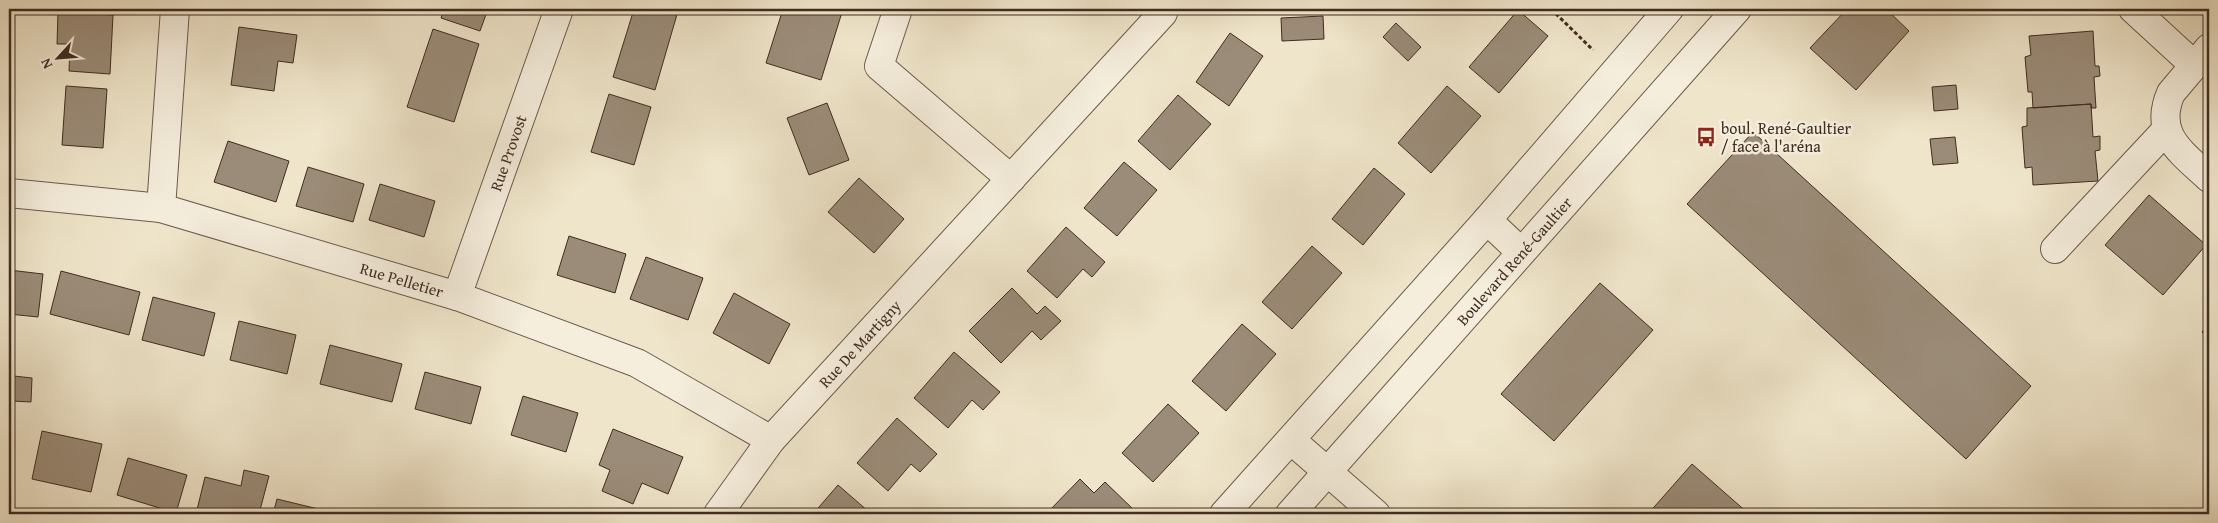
<svg xmlns="http://www.w3.org/2000/svg" width="2218" height="523" font-family="'Gentium Book Plus',serif">
  <rect width="100%" height="100%" fill="#efe5ca"/>
  <filter id="stains"><feTurbulence type="fractalNoise" baseFrequency=".004" numOctaves="4"/><feColorMatrix values="0 0 0 0 .2 0 0 0 0 .09 0 0 0 0 .02 0 0 0 .5 -.17"/></filter>
  <radialGradient id="worn" r=".72"><stop offset=".6" stop-color="#630" stop-opacity="0"/><stop offset="1" stop-color="#630" stop-opacity=".3"/></radialGradient>
  <path fill="#9b8c79" stroke="#412c22" d="M 240,9 L 278,9 L 278,13 Z
    M 444,9 L 488,9 L 480,31 L 441,18 Z
    M 634,9 L 670,9 L 678,11 L 655,90 L 613,77 Z
    M 783,9 L 843,9 L 821,80 L 766,63 Z
    M 1847,9 L 1886,9 L 1909,31 L 1856,90 L 1810,48 Z
    M 1518,10 L 1548,36 L 1499,93 L 1469,67 Z
    M 58,12 L 113,15 L 110,74 L 69,71 L 70,44 L 57,44 Z
    M 1323,16 L 1324,39 L 1282,41 L 1281,18 Z
    M 1396,23 L 1421,47 L 1408,61 L 1383,37 Z
    M 239,27 L 297,35 L 293,63 L 278,61 L 274,91 L 231,85 Z
    M 433,29 L 479,44 L 454,122 L 407,107 Z
    M 2093,31 L 2095,66 L 2099,66 L 2100,76 L 2094,77 L 2096,108 L 2091,108 L 2091,104 L 2033,108 L 2032,92 L 2028,92 L 2025,57 L 2031,55 L 2029,36 Z
    M 1230,33 L 1263,56 L 1229,106 L 1196,82 Z
    M 1956,85 L 1958,109 L 1934,111 L 1932,87 Z
    M 66,86 L 107,89 L 103,148 L 62,145 Z
    M 1447,86 L 1481,116 L 1431,173 L 1398,143 Z
    M 609,94 L 651,107 L 634,165 L 591,152 Z
    M 1178,95 L 1211,124 L 1170,170 L 1138,141 Z
    M 827,103 L 849,160 L 809,175 L 787,118 Z
    M 2091,104 L 2093,137 L 2100,136 L 2100,150 L 2095,151 L 2098,181 L 2033,185 L 2032,167 L 2025,168 L 2022,127 L 2027,126 L 2027,108 Z
    M 1753,132 L 2031,386 L 1966,459 L 1687,204 Z
    M 1955,137 L 1958,163 L 1933,165 L 1930,139 Z
    M 228,141 L 289,161 L 276,202 L 214,182 Z
    M 1124,162 L 1157,190 L 1117,236 L 1084,208 Z
    M 308,167 L 364,184 L 353,222 L 296,206 Z
    M 1374,168 L 1405,194 L 1363,245 L 1332,219 Z
    M 859,178 L 904,219 L 874,253 L 828,212 Z
    M 380,184 L 435,201 L 424,237 L 369,220 Z
    M 2149,195 L 2206,245 L 2163,295 L 2105,245 Z
    M 1066,227 L 1105,262 L 1092,277 L 1083,269 L 1057,298 L 1027,271 Z
    M 569,236 L 626,254 L 615,293 L 557,275 Z
    M 1312,246 L 1342,273 L 1292,329 L 1262,302 Z
    M 646,257 L 703,278 L 688,320 L 630,299 Z
    M 9,270 L 43,274 L 38,317 L 9,314 Z
    M 61,271 L 140,292 L 129,335 L 50,314 Z
    M 1600,283 L 1653,330 L 1554,441 L 1501,394 Z
    M 1012,288 L 1037,314 L 1045,306 L 1061,321 L 1041,340 L 1032,331 L 1001,363 L 969,331 Z
    M 734,293 L 790,324 L 769,364 L 713,333 Z
    M 153,297 L 215,313 L 204,356 L 142,340 Z
    M 239,321 L 296,335 L 287,374 L 230,360 Z
    M 1242,324 L 1276,354 L 1226,411 L 1192,381 Z
    M 2209,324 L 2209,339 L 2202,332 Z
    M 330,345 L 402,364 L 392,402 L 320,384 Z
    M 954,352 L 1000,392 L 983,410 L 972,400 L 948,428 L 914,398 Z
    M 425,372 L 481,387 L 471,424 L 415,409 Z
    M 14,376 L 32,378 L 31,402 L 12,401 Z
    M 523,396 L 578,413 L 566,452 L 511,435 Z
    M 1168,404 L 1199,433 L 1153,482 L 1122,453 Z
    M 897,418 L 937,454 L 920,472 L 911,464 L 888,491 L 857,463 Z
    M 9,420 L 14,420 L 10,473 L 9,473 Z
    M 613,429 L 683,457 L 668,494 L 642,483 L 633,504 L 602,491 L 610,470 L 599,465 Z
    M 42,431 L 102,444 L 91,492 L 32,479 Z
    M 128,458 L 187,475 L 176,513 L 117,495 Z
    M 1692,464 L 1749,514 L 1648,514 Z
    M 244,470 L 269,476 L 259,514 L 196,514 L 205,477 L 241,486 Z
    M 1080,479 L 1094,493 L 1105,482 L 1135,511 L 1132,514 L 1050,514 L 1048,512 Z
    M 838,485 L 868,511 L 865,514 L 813,514 Z
    M 277,499 L 339,514 L 273,514 Z"/>
  <g fill="none" stroke-linecap="round" stroke-linejoin="round">
    <defs>
      <g id="minor">
        <path d="M 898,9 L 879,66 L 1011,179"/>
        <path d="M 2133,9 L 2194,65"/>
        <path d="M 2209,48 L 2171,93 C 2153,134 2181,152 2209,178"/>
        <path id="s1" d="M 9,193 L 161,208 L 457,296 L 637,363 L 771,440"/>
        <path d="M 161,208 L 175,9"/>
        <path d="M 1487,220 L 1521,252"/>
        <path d="M 2055,249 L 2167,129"/>
        <path id="s2" d="M 457,296 L 559,9"/>
        <path d="M 1291,440 L 1376,514"/>
        <path id="s3" d="M 718,514 L 771,440 L 1163,13 L 1158,9"/>
        <path d="M 1224,514 L 1487,220 L 1669,9"/>
        <path id="s4" d="M 1290,514 L 1737,9"/>
      </g>
    </defs>
    <use href="#minor" stroke="#6c5a4c" stroke-width="30"/>
    <path stroke="#412c22" stroke-width="3" stroke-dasharray="4 2.5" stroke-linecap="butt" d="M 1551,9 L 1593,50"/>
    <use href="#minor" stroke="#f5eedd" stroke-width="28"/>
  </g>
  <defs>
    <symbol id="bus-bare" viewBox="-9 -9 18 18"><path d="M-5-6H5V4H4V6H2V4H-2V6H-4V4H-5ZM-3.5-4V0h7V-4ZM-3.5 1.2v1.5H-2V1.2ZM2 1.2v1.5H3.5V1.2Z" fill="#8f2418" stroke="#f5eedd" stroke-width="2.5" paint-order="stroke"/></symbol>
  </defs>
  <g fill-rule="evenodd">
    <use href="#bus-bare" x="1692" y="123" width="28" height="28"/>
  </g>
  <g text-anchor="middle" stroke-width="5" stroke-linejoin="round" paint-order="stroke">
    <g font-size="16" fill="#412c22" stroke="#f5eedd" text-anchor="start">
      <text x="1721" y="134">boul. René-Gaultier<tspan x="1721" dy="18">/ face à l'aréna</tspan></text>
    </g>
    <g font-size="16" fill="#412c22" stroke="#f5eedd">
      <text dy="6" stroke="none"><textPath href="#s2" startOffset="152">Rue Provost</textPath></text>
      <text dy="6" stroke="none"><textPath href="#s4" startOffset="338">Boulevard René-Gaultier</textPath></text>
      <text dy="6" stroke="none"><textPath href="#s1" startOffset="404">Rue Pelletier</textPath></text>
      <text dy="6" stroke="none"><textPath href="#s3" startOffset="222">Rue De Martigny</textPath></text>
    </g>
  </g>
  <rect width="2218" height="523" fill="none" stroke="#efe5ca" stroke-width="30"/>
  <rect x="10" y="10" width="2198" height="503" fill="none" stroke="#412c22" stroke-width="2.5"/>
  <rect x="15" y="15" width="2188" height="493" fill="none" stroke="#412c22"/>
  <g transform="translate(58 58) rotate(244)" stroke="#f5eedd" stroke-width="4" paint-order="stroke">
  <path d="M0-4L9 19L0 12L-9 19Z" fill="#412c22"/>
  <text y="-8" font-size="14" font-weight="bold" text-anchor="middle" fill="#412c22">N</text>
  </g>
  <rect width="100%" height="100%" filter="url(#stains)"/>
  <rect width="100%" height="100%" fill="url(#worn)"/>
</svg>
